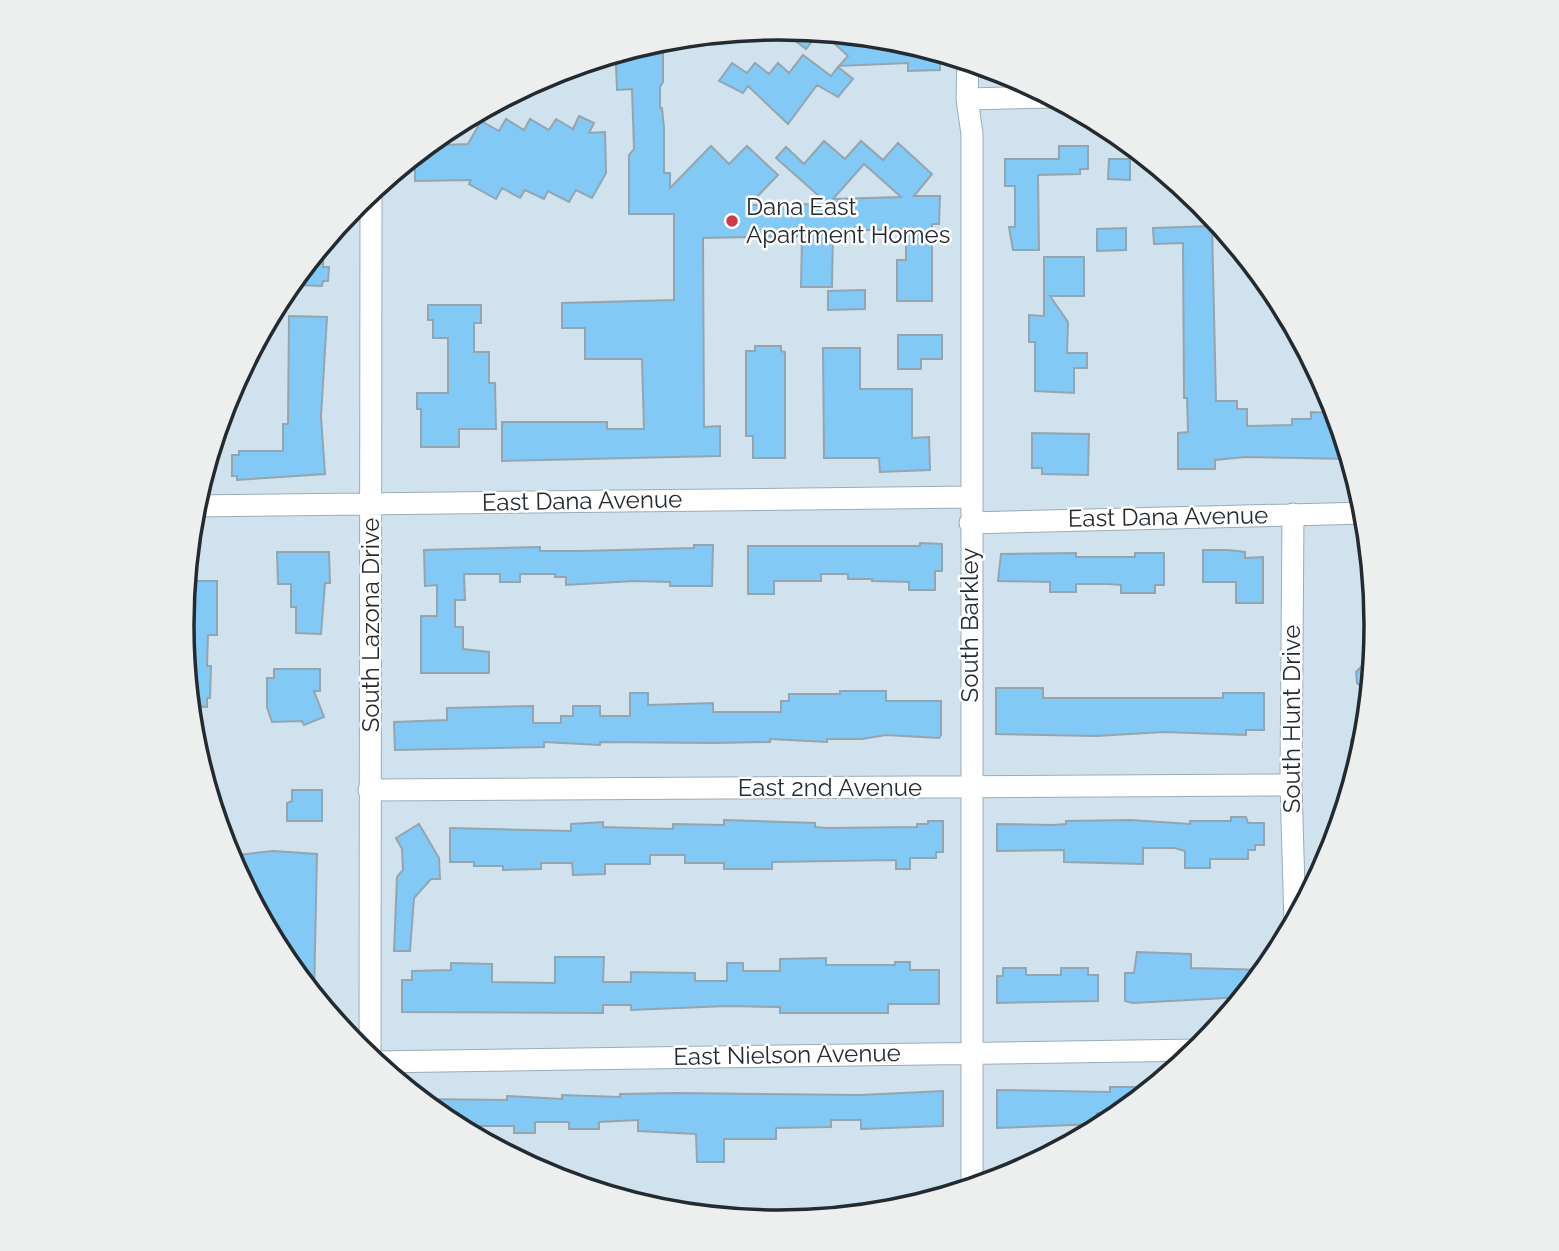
<svg xmlns="http://www.w3.org/2000/svg" width="1559" height="1251" font-family="Raleway,sans-serif">
  <rect width="100%" height="100%" fill="#d0e2ee"/>
  <path fill="#82c9f5" stroke="#94a5b0" stroke-width="2" fill-rule="evenodd" d="M 779,28 L 780,28 L 819,32 L 806,49 Z
    M 822,32 L 895,39 L 896,47 L 919,47 L 940,53 L 940,70 L 908,71 L 908,63 L 839,66 L 848,56 Z
    M 663,40 L 663,82 L 660,87 L 660,108 L 662,108 L 664,128 L 664,173 L 670,173 L 670,188 L 711,146 L 729,164 L 747,146 L 778,175 L 749,205 L 828,204 L 776,158 L 786,147 L 804,164 L 824,141 L 845,159 L 861,141 L 883,160 L 898,143 L 932,174 L 914,196 L 940,196 L 939,224 L 932,224 L 932,301 L 897,301 L 897,260 L 906,260 L 906,229 L 833,231 L 832,287 L 801,287 L 802,236 L 703,238 L 704,427 L 720,426 L 720,456 L 502,461 L 502,422 L 607,422 L 607,429 L 644,429 L 642,359 L 585,359 L 585,328 L 562,328 L 562,303 L 674,300 L 674,214 L 629,214 L 629,155 L 634,149 L 632,89 L 617,90 L 616,64 L 624,60 L 624,51 ZM 864,164 L 900,196 L 901,197 L 833,199 Z
    M 803,55 L 831,76 L 838,67 L 853,79 L 838,97 L 817,85 L 788,124 L 748,86 L 743,93 L 719,81 L 732,63 L 747,73 L 755,63 L 769,74 L 778,63 L 789,73 Z
    M 579,116 L 594,123 L 589,133 L 605,132 L 606,173 L 592,198 L 576,190 L 569,202 L 548,191 L 544,199 L 525,190 L 520,198 L 502,188 L 496,199 L 469,184 L 471,180 L 415,181 L 415,156 L 442,133 L 443,145 L 468,144 L 481,121 L 499,131 L 506,119 L 524,130 L 530,119 L 549,130 L 556,119 L 573,129 Z
    M 1059,146 L 1088,146 L 1088,169 L 1080,169 L 1080,174 L 1038,175 L 1039,250 L 1013,250 L 1009,227 L 1015,227 L 1015,186 L 1005,186 L 1005,159 L 1059,159 Z
    M 1109,159 L 1130,159 L 1130,180 L 1108,179 Z
    M 1212,226 L 1216,401 L 1237,401 L 1237,409 L 1247,409 L 1247,426 L 1292,425 L 1292,419 L 1311,419 L 1311,412 L 1329,413 L 1329,417 L 1338,417 L 1350,459 L 1245,457 L 1215,460 L 1215,469 L 1178,469 L 1178,433 L 1188,432 L 1187,398 L 1184,398 L 1183,243 L 1154,244 L 1153,228 Z
    M 1126,228 L 1126,250 L 1097,251 L 1097,229 Z
    M 1044,257 L 1084,257 L 1084,296 L 1050,296 L 1068,322 L 1067,353 L 1087,353 L 1087,368 L 1074,368 L 1074,393 L 1035,391 L 1035,342 L 1029,342 L 1029,315 L 1044,316 Z
    M 311,259 L 323,259 L 323,267 L 329,267 L 328,281 L 323,281 L 322,286 L 298,285 L 299,274 Z
    M 865,290 L 865,309 L 828,310 L 828,291 Z
    M 428,305 L 481,305 L 481,323 L 474,323 L 474,352 L 489,352 L 489,383 L 495,383 L 496,429 L 459,429 L 459,447 L 421,447 L 421,409 L 417,409 L 417,393 L 448,393 L 448,338 L 433,338 L 433,320 L 428,320 Z
    M 289,316 L 327,317 L 321,416 L 325,474 L 237,480 L 237,476 L 232,476 L 232,455 L 239,455 L 239,451 L 283,451 L 283,424 L 288,424 Z
    M 898,335 L 942,335 L 942,359 L 921,359 L 921,369 L 898,369 Z
    M 755,346 L 781,346 L 781,351 L 785,352 L 785,458 L 753,458 L 753,436 L 746,436 L 746,351 L 755,351 Z
    M 823,348 L 860,348 L 860,389 L 912,389 L 912,438 L 929,437 L 930,470 L 880,472 L 879,458 L 824,458 Z
    M 1032,433 L 1089,434 L 1088,475 L 1042,474 L 1042,468 L 1032,468 Z
    M 920,543 L 942,544 L 942,571 L 935,571 L 935,590 L 909,590 L 909,582 L 872,581 L 872,579 L 848,579 L 848,574 L 821,574 L 821,581 L 774,581 L 774,594 L 748,594 L 748,546 L 920,546 Z
    M 694,545 L 713,545 L 712,586 L 670,586 L 670,582 L 634,581 L 566,585 L 566,577 L 555,577 L 555,574 L 520,574 L 520,582 L 500,582 L 500,574 L 464,574 L 465,600 L 455,600 L 455,627 L 463,627 L 463,649 L 489,652 L 489,673 L 421,673 L 421,616 L 437,616 L 437,585 L 425,586 L 424,550 L 540,547 L 540,551 L 581,551 L 694,548 Z
    M 1203,550 L 1228,550 L 1245,552 L 1245,558 L 1263,557 L 1263,603 L 1236,603 L 1236,582 L 1203,582 Z
    M 277,552 L 329,552 L 330,583 L 325,583 L 321,634 L 296,633 L 296,607 L 291,607 L 291,584 L 278,584 Z
    M 1076,553 L 1076,557 L 1135,557 L 1135,553 L 1164,553 L 1164,585 L 1155,585 L 1155,593 L 1121,593 L 1121,585 L 1108,584 L 1076,584 L 1076,592 L 1050,592 L 1050,582 L 998,581 L 1001,554 Z
    M 186,581 L 217,581 L 217,635 L 208,635 L 207,666 L 211,666 L 210,698 L 207,698 L 207,707 L 190,706 L 182,625 Z
    M 1362,666 L 1373,666 L 1370,695 L 1357,683 L 1356,672 Z
    M 274,669 L 320,669 L 320,691 L 314,691 L 324,717 L 304,725 L 302,721 L 272,722 L 267,707 L 267,678 L 274,678 Z
    M 996,688 L 1043,688 L 1043,698 L 1223,698 L 1223,693 L 1264,693 L 1264,730 L 1246,730 L 1246,735 L 1164,732 L 1096,736 L 996,734 Z
    M 840,691 L 886,691 L 886,701 L 941,701 L 941,735 L 939,738 L 886,735 L 862,739 L 827,739 L 827,742 L 770,739 L 770,742 L 713,743 L 600,742 L 600,745 L 544,742 L 544,747 L 395,750 L 394,722 L 447,720 L 447,708 L 533,706 L 533,723 L 561,723 L 561,716 L 573,716 L 573,706 L 600,706 L 600,716 L 630,716 L 630,693 L 648,693 L 648,705 L 713,703 L 713,712 L 781,712 L 781,701 L 789,701 L 789,694 L 840,694 Z
    M 1367,727 L 1365,742 L 1352,777 L 1351,740 Z
    M 292,790 L 322,790 L 322,821 L 287,821 L 287,803 L 292,801 Z
    M 1231,817 L 1246,817 L 1248,823 L 1264,823 L 1264,845 L 1255,845 L 1255,850 L 1248,850 L 1248,859 L 1210,859 L 1210,868 L 1185,868 L 1185,851 L 1175,848 L 1143,848 L 1143,864 L 1064,862 L 1064,850 L 997,851 L 997,824 L 1053,825 L 1066,824 L 1066,821 L 1131,820 L 1190,824 L 1190,821 L 1231,821 Z
    M 724,820 L 815,823 L 815,827 L 827,828 L 917,827 L 917,824 L 928,824 L 928,821 L 943,821 L 943,852 L 936,852 L 936,858 L 910,858 L 910,869 L 896,869 L 896,860 L 772,862 L 772,869 L 724,869 L 724,863 L 685,863 L 685,855 L 650,855 L 650,864 L 605,864 L 605,874 L 573,875 L 572,863 L 541,863 L 541,869 L 503,870 L 503,866 L 474,866 L 474,862 L 450,862 L 450,828 L 571,831 L 571,824 L 603,822 L 603,827 L 673,829 L 673,824 L 724,825 Z
    M 419,824 L 439,858 L 440,879 L 431,879 L 414,898 L 410,951 L 394,951 L 397,877 L 403,870 L 402,849 L 396,838 Z
    M 273,851 L 317,854 L 314,996 L 282,957 L 228,856 Z
    M 1137,952 L 1191,954 L 1191,968 L 1266,970 L 1244,997 L 1133,1003 L 1125,1001 L 1125,973 L 1134,973 Z
    M 555,957 L 604,957 L 603,982 L 631,982 L 631,972 L 695,973 L 695,981 L 727,981 L 727,963 L 743,963 L 743,971 L 780,971 L 780,959 L 826,958 L 826,965 L 895,965 L 895,962 L 910,962 L 910,970 L 939,970 L 939,1004 L 888,1004 L 888,1013 L 780,1013 L 780,1007 L 727,1006 L 631,1010 L 631,1005 L 603,1005 L 603,1013 L 402,1012 L 402,980 L 412,980 L 412,971 L 451,970 L 451,963 L 492,964 L 492,982 L 555,983 Z
    M 1003,968 L 1026,968 L 1026,975 L 1061,975 L 1061,968 L 1088,968 L 1088,975 L 1098,975 L 1098,1001 L 997,1003 L 997,976 L 1003,976 Z
    M 1110,1087 L 1155,1087 L 1123,1113 L 1097,1113 L 1096,1124 L 997,1128 L 997,1090 L 1110,1092 Z
    M 943,1091 L 943,1126 L 861,1129 L 861,1120 L 831,1120 L 831,1127 L 776,1128 L 776,1139 L 724,1139 L 724,1162 L 697,1162 L 696,1134 L 638,1131 L 638,1120 L 599,1122 L 599,1129 L 569,1129 L 569,1122 L 535,1122 L 535,1133 L 514,1133 L 514,1126 L 481,1126 L 481,1133 L 468,1133 L 447,1122 L 419,1099 L 507,1100 L 507,1096 L 562,1099 L 562,1095 L 620,1097 L 620,1094 L 676,1093 L 860,1095 Z"/>
  <g fill="none" stroke-linecap="round" stroke-linejoin="round">
    <defs>
      <path id="minor" d="M 968,61 L 967,99 L 972,134 L 972,1189
        M 967,99 L 1053,97
        M 194,506 L 971,497
        M 1293,514 L 1291,785 L 1295,923
        M 970,523 L 1366,513
        M 369,790 L 1291,785
        M 370,1059 L 371,191
        M 374,1062 L 1200,1050"/>
    </defs>
    <use href="#minor" stroke="#9bacb8" stroke-width="23"/>
    <use href="#minor" stroke="#fff" stroke-width="21"/>
  </g>
  <circle fill="#cb3b48" stroke="#fff" stroke-width="2.5" cx="732" cy="221" r="7"/>
  <g text-anchor="middle" stroke-width="5" stroke-linejoin="round" paint-order="stroke">
    <g font-size="24" fill="#242b30" stroke="#fff" text-anchor="start">
      <text x="746" y="215">Dana East<tspan x="746" dy="28">Apartment Homes</tspan></text>
    </g>
    <g font-size="24" fill="#242b30" stroke="#fff">
      <text transform="translate(582 501) rotate(-1)" y="8">East Dana Avenue</text>
      <text transform="translate(1168 517) rotate(-1)" y="8">East Dana Avenue</text>
      <text transform="translate(371 625) rotate(-90)" y="8">South Lazona Drive</text>
      <text transform="translate(970 625) rotate(-90)" y="8">South Barkley</text>
      <text transform="translate(1292 719) rotate(-90)" y="8">South Hunt Drive</text>
      <text x="830" y="796">East 2nd Avenue</text>
      <text transform="translate(787 1055) rotate(-1)" y="8">East Nielson Avenue</text>
    </g>
  </g>
  <path d="M0 0H1559V1251H0ZM194 625a585 585 0 1 1 1170 0a585 585 0 1 1-1170 0Z" fill="#edeeee" fill-rule="evenodd"/>
  <path fill="none" stroke="#242b30" stroke-width="3.5" d="M194 625a585 585 0 1 1 1170 0a585 585 0 1 1-1170 0Z"/>
</svg>
